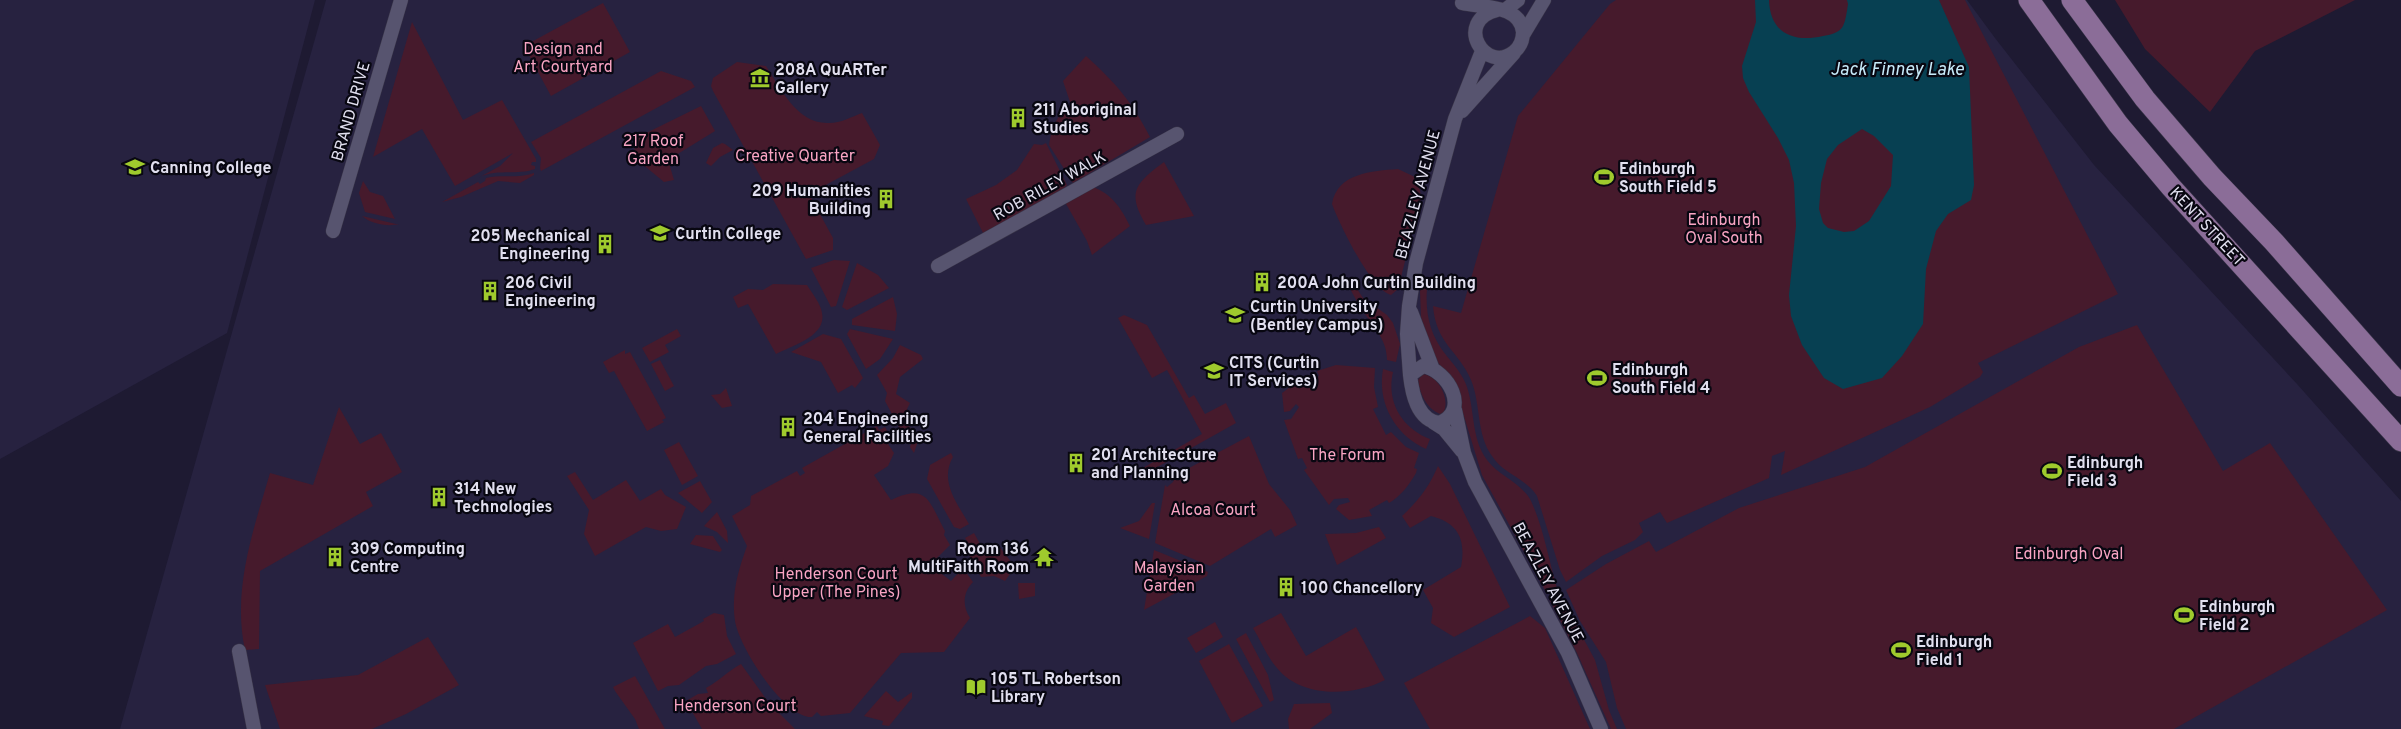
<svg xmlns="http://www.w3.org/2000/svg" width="2401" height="729" font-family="Overpass,sans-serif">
  <rect width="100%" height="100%" fill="#1e1a32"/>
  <path fill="#272240" d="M 0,0 L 315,0 L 227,333 L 0,459 Z
    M 326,0 L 1967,0 L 1995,38 L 2094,165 L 2297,384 L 2401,501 L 2401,729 L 120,729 Z"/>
  <path fill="#461a2c" d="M 1616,0 L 1965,0 L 2118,294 L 1978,363 L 1983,372 L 1980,377 L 1930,407 L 1781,475 L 1785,451 L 1772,456 L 1769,478 L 1667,523 L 1660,512 L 1639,523 L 1643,532 L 1635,540 L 1602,556 L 1566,582 L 1560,570 L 1537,496 C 1526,478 1503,474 1492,456 C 1476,434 1481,404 1471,380 C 1459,351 1436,344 1433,306 L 1461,313 L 1518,116 L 1610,4 Z
    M 2115,0 L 2355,0 L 2255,51 L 2210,112 L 2145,49 Z
    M 603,3 L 630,52 L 551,96 L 524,46 Z
    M 412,22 L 463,120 L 502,100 L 536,159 L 536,162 L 532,162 L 531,165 L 535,166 L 535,169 C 516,176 496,168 478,178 L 500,166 L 513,153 L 455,186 L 422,129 L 373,157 Z
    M 1086,56 C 1116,83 1132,102 1150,137 L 1073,183 L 1049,145 C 1052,128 1056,115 1071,105 L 1063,81 Z
    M 737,62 L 766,66 C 780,88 797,123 827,123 C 839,124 851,117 862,113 L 880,145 L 874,159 L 809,194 L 833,238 L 833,250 L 806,259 L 713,91 L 711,86 L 713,78 Z
    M 661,71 L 691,81 L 695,87 L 541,171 L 540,168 L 541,158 L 531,142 Z
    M 701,106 L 715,131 L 668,160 L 674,180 L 664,182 L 635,158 L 634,139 Z
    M 722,143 L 725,144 L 733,150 L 720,157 L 711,166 L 706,163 L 713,148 Z
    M 1046,143 L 1067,185 L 1057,196 L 987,233 L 983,233 L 966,199 L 996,185 L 1017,170 L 1034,144 L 1042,145 Z
    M 1164,162 L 1194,216 L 1146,225 C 1126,192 1136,183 1164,162 Z
    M 1398,169 L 1415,177 L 1420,190 L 1421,198 L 1398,289 L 1391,295 C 1371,290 1339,223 1332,204 C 1337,173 1372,171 1398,169 Z
    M 534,173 L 534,175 L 520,183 L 498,181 L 461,197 L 442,202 L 478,182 L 480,184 L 485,181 L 486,178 C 502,174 518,179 534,173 Z
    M 363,181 L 370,192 L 383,196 L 395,219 L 365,212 L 359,193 Z
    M 1093,187 C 1112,194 1121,208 1130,226 L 1092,255 L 1087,241 L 1065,202 Z
    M 362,216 L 396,224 L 399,224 C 388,227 371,224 362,216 Z
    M 834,260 L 850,261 L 836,306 L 831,307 L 811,268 Z
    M 857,263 L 878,275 L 889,288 L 847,310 L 842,307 Z
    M 1350,278 L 1363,298 L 1387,315 L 1393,323 L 1400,344 L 1396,362 L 1387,360 C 1387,338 1372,326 1361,308 C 1355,299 1351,290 1346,281 Z
    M 1423,279 L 1428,280 C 1424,308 1428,333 1446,355 C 1454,365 1463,375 1467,387 C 1475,411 1471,438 1487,460 C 1499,476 1522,483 1531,501 C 1543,526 1549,561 1557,588 L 1547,594 L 1482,475 L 1463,413 L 1446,372 L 1434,358 L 1421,317 L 1420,291 Z
    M 773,284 L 807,285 C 812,293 821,304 822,313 C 827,336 792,346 776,354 L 748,304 L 738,308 L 733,297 L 748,289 L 763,290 Z
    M 893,297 L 897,314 L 895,331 L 852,325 L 852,319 Z
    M 1124,315 L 1147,325 L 1189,398 L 1194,395 L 1205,414 L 1226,403 L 1236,423 L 1136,479 L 1134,473 L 1202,434 L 1167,370 L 1152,378 L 1118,318 Z
    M 2137,325 L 2223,471 L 2270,443 L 2387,610 L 2174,729 L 1626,729 L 1617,708 L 1606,662 L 1580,621 L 1566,590 L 1606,564 L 1649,541 L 1656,552 L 1739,508 L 1865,467 L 2079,347 Z
    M 677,329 L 681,336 L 665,345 L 669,352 L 650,362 L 642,348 Z
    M 850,329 L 893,339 L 880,359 L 866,369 L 847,334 Z
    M 823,334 L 841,339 L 863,378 L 855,388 L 852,385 L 838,393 L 821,362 L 791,352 Z
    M 900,345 L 921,355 L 923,359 L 900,377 L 896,394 L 910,403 L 907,409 L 913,421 L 907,424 L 919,438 L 914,453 L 910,447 L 912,441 L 908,432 L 901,431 L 885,401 L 887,393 L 877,375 L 893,358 Z
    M 625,350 L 625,354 L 630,352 L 666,418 L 662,420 L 664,422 L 647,431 L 614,371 L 609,373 L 603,362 Z
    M 660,360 L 674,386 L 665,391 L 651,364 Z
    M 1336,365 L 1375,368 L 1374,387 L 1378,407 L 1373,409 L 1386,435 L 1391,432 L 1406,447 L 1419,453 L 1414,468 L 1417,469 L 1416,473 C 1409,485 1401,496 1389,503 L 1387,500 L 1369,510 L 1372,516 L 1349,520 L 1336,509 L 1339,505 L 1350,502 L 1348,498 L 1334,499 L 1329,505 L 1304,470 L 1307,468 L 1302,458 L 1298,459 L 1284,420 L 1291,419 L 1299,407 L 1296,404 L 1290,411 L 1284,412 L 1282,393 L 1301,379 L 1303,384 L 1319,376 L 1317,371 Z
    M 1383,369 L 1393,372 C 1386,402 1402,428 1430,439 L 1426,449 C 1395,435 1377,403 1383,369 Z
    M 1423,374 C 1439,376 1451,400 1443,413 L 1440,414 C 1426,408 1420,394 1418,380 Z
    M 726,388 L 732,406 L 722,408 L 711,395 L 720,394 Z
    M 339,407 L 360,444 L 381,433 L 402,472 L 366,492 L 373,506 L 260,571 L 259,649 L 245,650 C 232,590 253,531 270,473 L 313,485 Z
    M 877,426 L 879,430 L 885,427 L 893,441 L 888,444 L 894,453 L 888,466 L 874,475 L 891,500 C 928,482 929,502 945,531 L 944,535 L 950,545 L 930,565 L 951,581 L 963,568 L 973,582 C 963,592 962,606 970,618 L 944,652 L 901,653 L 850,713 L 821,716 L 817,712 L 812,717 C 784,718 739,647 735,621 C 731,594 738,571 747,546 L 732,516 L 750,505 L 751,496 L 797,471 L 800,476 L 805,473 L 802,468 Z
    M 1249,436 L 1269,484 L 1290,510 L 1297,525 L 1275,537 L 1271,529 L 1210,566 L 1155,543 L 1165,485 L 1167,487 L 1173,482 L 1176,475 Z
    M 679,442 L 698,476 L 682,485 L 664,450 Z
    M 951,453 L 953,457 C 939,481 957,503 969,524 L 960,529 L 954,527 L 927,479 L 930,465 Z
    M 1438,466 L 1450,484 L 1510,607 L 1454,637 L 1431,623 L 1433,608 L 1423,590 L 1461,567 C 1466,540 1459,523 1431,516 L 1410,528 L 1402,516 C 1419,500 1429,487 1438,466 Z
    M 575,472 L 593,500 L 626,480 L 640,501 L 661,489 L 665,495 L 686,507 L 677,529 L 661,531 L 646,527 L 595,556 L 584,534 L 589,510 L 567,476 Z
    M 700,481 L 712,502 L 702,513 L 678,493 Z
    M 1152,503 L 1155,503 L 1149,539 L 1120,528 L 1139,521 Z
    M 717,512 L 727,531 L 728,543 L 717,532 L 704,526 Z
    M 1379,527 L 1386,538 L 1337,565 L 1325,534 L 1356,533 Z
    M 974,533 L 985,553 L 999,546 L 1015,567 L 1005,581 L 994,576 L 981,577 L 968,553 L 972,550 L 965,538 Z
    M 696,535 L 713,536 L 722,550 L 720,552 L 690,544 Z
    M 1154,550 L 1208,572 L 1207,576 L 1144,610 Z
    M 1018,583 L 1035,583 L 1035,596 L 1019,599 Z
    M 1559,593 L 1595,660 L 1609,710 L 1617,729 L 1611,729 L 1577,653 L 1549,599 Z
    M 714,613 L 724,615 L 727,636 L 736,654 L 717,664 L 706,666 L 679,685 L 668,686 L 658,691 L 633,643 L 668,624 L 675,637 L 704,621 L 703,619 Z
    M 1281,613 L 1306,656 L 1356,627 L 1385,680 C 1354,696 1302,699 1277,668 C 1267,657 1261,641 1253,628 Z
    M 1530,616 L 1545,628 L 1590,729 L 1430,729 L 1404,683 Z
    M 1215,622 L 1223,637 L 1196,653 L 1187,638 Z
    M 1246,633 L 1268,675 L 1274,700 L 1270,702 L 1236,639 Z
    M 428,637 L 459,685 L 406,714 L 372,729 L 280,729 L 265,685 L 358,675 Z
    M 1229,644 L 1263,706 L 1232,723 L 1199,661 Z
    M 741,664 L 769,703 L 795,729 L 702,729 L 686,701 L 698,694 L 708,693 L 706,688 C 719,681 728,671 741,664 Z
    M 635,676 L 665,729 L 639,729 L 635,719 L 615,691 L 613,687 Z
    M 886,691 L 898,702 L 912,692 L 912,698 L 889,726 L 882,725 L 883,721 L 864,716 Z
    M 1330,703 L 1332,713 L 1310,729 L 1289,729 L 1288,719 L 1294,704 Z"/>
  <path fill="#074052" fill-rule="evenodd" d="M 1755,0 L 1769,0 C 1770,33 1793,43 1823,36 C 1830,35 1839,33 1843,26 C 1846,20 1847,10 1848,4 L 1847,0 L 1939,0 L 1969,67 L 1974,185 L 1971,200 L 1948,214 L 1936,231 L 1926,269 L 1923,324 L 1902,356 L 1882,378 L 1843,389 L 1824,378 L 1802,345 L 1791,316 L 1789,295 L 1796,226 L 1794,183 L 1789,160 L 1778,138 L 1749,92 L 1743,78 L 1742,66 L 1756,22 ZM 1862,129 L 1874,136 L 1893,155 L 1891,186 L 1869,221 L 1854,231 L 1844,232 L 1828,228 L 1823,223 L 1819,209 L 1821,183 L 1827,159 L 1838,145 Z"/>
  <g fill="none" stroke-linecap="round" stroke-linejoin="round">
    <defs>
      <path id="street" d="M 1462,3 C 1482,8 1520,4 1523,32 C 1523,39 1520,47 1514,52 C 1485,75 1453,21 1497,10
        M 1505,10 L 1518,0
        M 1523,35 L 1544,0
        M 1462,111 L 1514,53
        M 333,231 L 401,0
        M 938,266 L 1177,134
        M 1411,312 L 1432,367
        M 1423,366 C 1448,370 1471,411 1439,423 C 1417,420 1412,393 1410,375 Z
        M 1410,375 L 1407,334 L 1409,306 L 1416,263 L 1455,119 L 1482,51
        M 1455,410 L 1464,453 L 1475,482 L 1568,653 L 1601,729
        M 1433,422 L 1444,429 L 1462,451
        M 239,651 L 254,729"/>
      <path id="primary" d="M 2029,0 L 2118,124 L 2171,187 L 2401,441
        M 2072,0 L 2145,99 L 2212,177 L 2274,242 L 2401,386"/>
    </defs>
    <use href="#street" stroke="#393548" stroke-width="15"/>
    <use href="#primary" stroke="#393548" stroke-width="22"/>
    <use href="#street" stroke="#57546f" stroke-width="14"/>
    <use href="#primary" stroke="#8b6d98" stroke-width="21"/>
  </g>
  <defs>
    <symbol id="museum-bare" viewBox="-9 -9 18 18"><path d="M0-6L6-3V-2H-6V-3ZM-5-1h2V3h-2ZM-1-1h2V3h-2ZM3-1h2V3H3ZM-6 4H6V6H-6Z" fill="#9fca2d" stroke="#080711" stroke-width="2.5" paint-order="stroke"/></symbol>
    <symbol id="building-bare" viewBox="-9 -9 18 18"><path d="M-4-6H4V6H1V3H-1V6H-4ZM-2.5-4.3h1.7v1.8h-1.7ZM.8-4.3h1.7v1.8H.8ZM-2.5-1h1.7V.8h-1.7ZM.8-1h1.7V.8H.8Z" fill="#9fca2d" stroke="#080711" stroke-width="2.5" paint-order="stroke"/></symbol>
    <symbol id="university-bare" viewBox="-9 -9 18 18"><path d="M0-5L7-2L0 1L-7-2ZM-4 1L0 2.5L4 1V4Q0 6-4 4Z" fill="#9fca2d" stroke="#080711" stroke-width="2.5" paint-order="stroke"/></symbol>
    <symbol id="stadium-bare" viewBox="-9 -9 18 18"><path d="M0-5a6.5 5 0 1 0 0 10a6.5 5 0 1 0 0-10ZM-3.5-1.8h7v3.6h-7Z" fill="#9fca2d" stroke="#080711" stroke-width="2.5" paint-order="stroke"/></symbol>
    <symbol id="temple-bare" viewBox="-9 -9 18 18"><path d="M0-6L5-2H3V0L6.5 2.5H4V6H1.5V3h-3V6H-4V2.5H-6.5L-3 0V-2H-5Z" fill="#9fca2d" stroke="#080711" stroke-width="2.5" paint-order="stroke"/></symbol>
    <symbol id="library-bare" viewBox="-9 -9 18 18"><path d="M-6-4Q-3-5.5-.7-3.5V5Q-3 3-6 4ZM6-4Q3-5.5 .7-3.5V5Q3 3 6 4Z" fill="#9fca2d" stroke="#080711" stroke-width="2.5" paint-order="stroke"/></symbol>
  </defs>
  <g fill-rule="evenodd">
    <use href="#museum-bare" x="746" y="64" width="28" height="28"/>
    <use href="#building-bare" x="1004" y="104" width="28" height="28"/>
    <use href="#university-bare" x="121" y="153" width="28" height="28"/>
    <use href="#stadium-bare" x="1590" y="163" width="28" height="28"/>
    <use href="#building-bare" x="872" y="185" width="28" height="28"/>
    <use href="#university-bare" x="646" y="219" width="28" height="28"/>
    <use href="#building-bare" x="591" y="230" width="28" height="28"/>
    <use href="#building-bare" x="1248" y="268" width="28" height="28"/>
    <use href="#building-bare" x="476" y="277" width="28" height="28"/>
    <use href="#university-bare" x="1221" y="301" width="28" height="28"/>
    <use href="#university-bare" x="1200" y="357" width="28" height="28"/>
    <use href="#stadium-bare" x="1583" y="364" width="28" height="28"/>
    <use href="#building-bare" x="774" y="413" width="28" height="28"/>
    <use href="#building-bare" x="1062" y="449" width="28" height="28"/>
    <use href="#stadium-bare" x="2038" y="457" width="28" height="28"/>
    <use href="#building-bare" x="425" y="483" width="28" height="28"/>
    <use href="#building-bare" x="321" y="543" width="28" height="28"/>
    <use href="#temple-bare" x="1030" y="543" width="28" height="28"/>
    <use href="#building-bare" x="1272" y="573" width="28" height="28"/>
    <use href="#stadium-bare" x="2170" y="601" width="28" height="28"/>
    <use href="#stadium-bare" x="1887" y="636" width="28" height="28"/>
    <use href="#library-bare" x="962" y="673" width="28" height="28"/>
  </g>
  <g text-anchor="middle" stroke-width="4.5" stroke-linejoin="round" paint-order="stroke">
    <g font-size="16" fill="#f9a4c3" stroke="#080711">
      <text x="563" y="54">Design and<tspan x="563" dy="18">Art Courtyard</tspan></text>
      <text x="653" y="146">217 Roof<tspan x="653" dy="18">Garden</tspan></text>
      <text x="795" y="161">Creative Quarter</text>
      <text x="1724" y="225">Edinburgh<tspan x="1724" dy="18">Oval South</tspan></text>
      <text x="1347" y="460">The Forum</text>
      <text x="1213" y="515">Alcoa Court</text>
      <text x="2069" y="559">Edinburgh Oval</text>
      <text x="1169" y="573">Malaysian<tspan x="1169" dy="18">Garden</tspan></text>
      <text x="836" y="579">Henderson Court<tspan x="836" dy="18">Upper (The Pines)</tspan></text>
      <text x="735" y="711">Henderson Court</text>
    </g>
    <g font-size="16" font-weight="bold" fill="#e1dfef" stroke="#080711" text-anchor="start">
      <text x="775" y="75">208A QuARTer<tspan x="775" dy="18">Gallery</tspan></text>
      <text x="1033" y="115">211 Aboriginal<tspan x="1033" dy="18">Studies</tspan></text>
      <text x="150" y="173">Canning College</text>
      <text x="1619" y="174">Edinburgh<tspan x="1619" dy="18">South Field 5</tspan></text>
      <text x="871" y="196" text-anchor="end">209 Humanities<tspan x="871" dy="18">Building</tspan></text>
      <text x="675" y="239">Curtin College</text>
      <text x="590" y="241" text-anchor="end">205 Mechanical<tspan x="590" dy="18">Engineering</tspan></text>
      <text x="505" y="288">206 Civil<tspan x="505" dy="18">Engineering</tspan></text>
      <text x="1277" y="288">200A John Curtin Building</text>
      <text x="1250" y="312">Curtin University<tspan x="1250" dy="18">(Bentley Campus)</tspan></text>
      <text x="1229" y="368">CITS (Curtin<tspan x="1229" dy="18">IT Services)</tspan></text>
      <text x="1612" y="375">Edinburgh<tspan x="1612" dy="18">South Field 4</tspan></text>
      <text x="803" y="424">204 Engineering<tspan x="803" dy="18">General Facilities</tspan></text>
      <text x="1091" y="460">201 Architecture<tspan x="1091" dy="18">and Planning</tspan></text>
      <text x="2067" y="468">Edinburgh<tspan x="2067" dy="18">Field 3</tspan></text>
      <text x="454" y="494">314 New<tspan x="454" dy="18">Technologies</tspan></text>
      <text x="350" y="554">309 Computing<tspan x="350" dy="18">Centre</tspan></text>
      <text x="1029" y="554" text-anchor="end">Room 136<tspan x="1029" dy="18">MultiFaith Room</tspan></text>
      <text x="1301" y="593">100 Chancellory</text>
      <text x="2199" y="612">Edinburgh<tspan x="2199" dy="18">Field 2</tspan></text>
      <text x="1916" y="647">Edinburgh<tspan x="1916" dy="18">Field 1</tspan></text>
      <text x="991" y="684">105 TL Robertson<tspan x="991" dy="18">Library</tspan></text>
    </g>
    <g font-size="16" fill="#e1dfef" stroke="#080711">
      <text transform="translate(350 111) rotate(-74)" y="6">BRAND DRIVE</text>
      <text transform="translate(1049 185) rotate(-29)" y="6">ROB RILEY WALK</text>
      <text transform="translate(1417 194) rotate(-75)" y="6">BEAZLEY AVENUE</text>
      <text transform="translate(2208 226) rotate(47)" y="6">KENT STREET</text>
      <text transform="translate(1549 582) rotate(62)" y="6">BEAZLEY AVENUE</text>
    </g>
    <g font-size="18" font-style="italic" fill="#c7ebfa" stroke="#080711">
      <text x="1897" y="75">Jack Finney Lake</text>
    </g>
  </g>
</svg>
